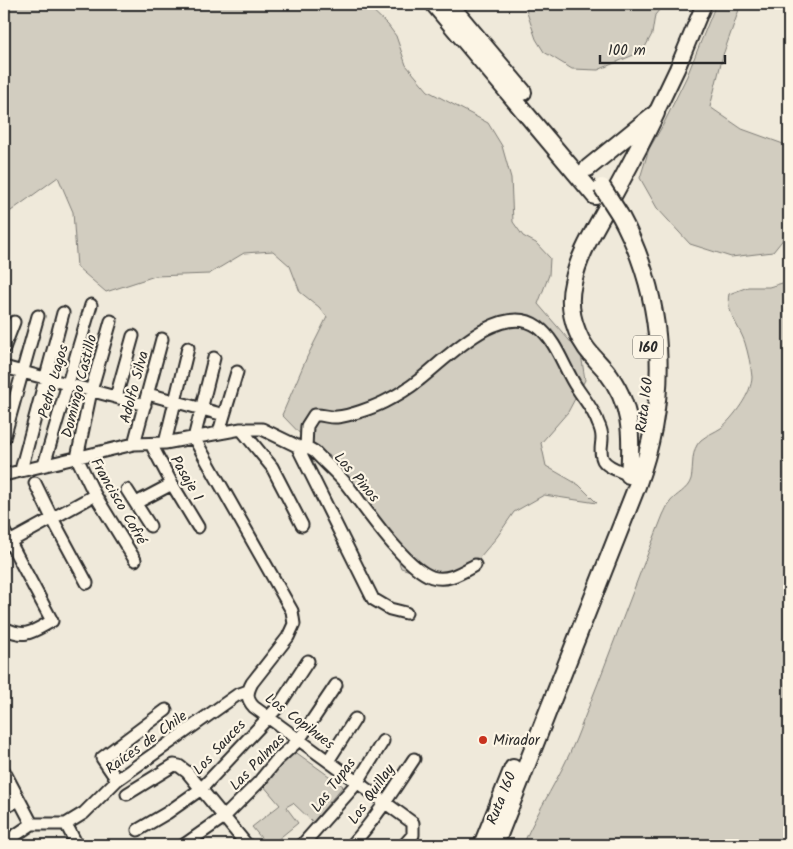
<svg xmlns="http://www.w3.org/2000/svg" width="793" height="849" font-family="Kalam,sans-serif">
  <rect width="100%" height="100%" fill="#efe9da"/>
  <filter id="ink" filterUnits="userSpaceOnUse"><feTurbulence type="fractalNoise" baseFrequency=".02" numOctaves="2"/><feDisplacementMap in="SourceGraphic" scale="10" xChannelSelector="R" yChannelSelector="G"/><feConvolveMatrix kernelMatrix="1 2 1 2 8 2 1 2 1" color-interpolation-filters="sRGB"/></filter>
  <g filter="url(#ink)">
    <path fill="#d2cdc0" stroke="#7e7c76" d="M 4,4 L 366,4 L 388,25 L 396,36 L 406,65 L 428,91 L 488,123 L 502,146 L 511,178 L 513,222 L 523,236 L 536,243 L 550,258 L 549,275 L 538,304 L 581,354 L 585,380 L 568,412 L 541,443 L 546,466 L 579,485 L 597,503 L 544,495 L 514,512 L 497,537 L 463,577 L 430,577 L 401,568 L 394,549 L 368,503 L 352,482 L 332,457 L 311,445 L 282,415 L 307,357 L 327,317 L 319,307 L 300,292 L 290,266 L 273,251 L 244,253 L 209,274 L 155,276 L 106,292 L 77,267 L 73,212 L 58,177 L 4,216 Z
      M 524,4 L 664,4 L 655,15 L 652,34 L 643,51 L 598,70 L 572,69 L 544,52 L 536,39 Z
      M 716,4 L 741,4 L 723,55 L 710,107 L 742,129 L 786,145 L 789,167 L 789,232 L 773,252 L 731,257 L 690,244 L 657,208 L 640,178 L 649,149 L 663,125 L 687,76 Z
      M 789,281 L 789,845 L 523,845 C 538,809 561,776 576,739 C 606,665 633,589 663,515 C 665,511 667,506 670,502 C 676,494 688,490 691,479 C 694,467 690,450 701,440 C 707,435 715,432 721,428 C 733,418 752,393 752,377 C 751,366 748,353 745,343 C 740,327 725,311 729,294 L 748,287 L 769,287 Z
      M 294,751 L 343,786 L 313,822 L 293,803 L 286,807 L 298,823 L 271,845 L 267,845 L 252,827 L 280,805 L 263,785 Z"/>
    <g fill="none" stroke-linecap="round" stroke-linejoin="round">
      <defs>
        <path id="minor" d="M 111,321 L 91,391 L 77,458 L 95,495 L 135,560
          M 4,348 L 14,322
          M 4,367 L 145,405
          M 148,394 L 224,415
          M 116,397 L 133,336
          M 241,429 L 272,467 L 302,525
          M 219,432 L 237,372
          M 4,438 L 38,316
          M 194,438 L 292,611 L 294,624 L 288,637 L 252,683 C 247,692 246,699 254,707 L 413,823 L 413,835 L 404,845
          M 194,438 L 214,358
          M 165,443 L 188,348
          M 134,444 L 162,339
          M 151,444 L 172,484 L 198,527
          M 297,446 L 373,599 L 390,609 L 406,613
          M 306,448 L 307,426 L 314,415 C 322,414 329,418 337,417 C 349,416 372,408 384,402 C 396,396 408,389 419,380 C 446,359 501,300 538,327 C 557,341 564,369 577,388 C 584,399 594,410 598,423 C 600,427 602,433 602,438 C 602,445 599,452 603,460 C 608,468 621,471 629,475
          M 44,465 L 91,305
          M 21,470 L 63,313
          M 4,475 L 134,444 L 165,443 L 241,429 L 262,429 L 297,446 L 310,449 L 315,452 C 325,463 337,473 347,485 C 366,509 405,568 432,577 C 448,582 462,572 475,565
          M 35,483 L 52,518 L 87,583
          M 127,490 L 150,526
          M 136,503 L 172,484
          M 4,531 L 52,621 C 32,632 26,639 4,628
          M 4,545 L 95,495
          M 328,761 L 355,719
          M 4,771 L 32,824
          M 117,780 L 102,758 L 166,710
          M 127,794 L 174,765 L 179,766 L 187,772 L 247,845
          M 4,808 L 19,800
          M 66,824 L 77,845
          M 138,830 L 167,813 L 201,789 L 278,707 L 308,661
          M 4,843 L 32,824 L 66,824 L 84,813 L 117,780 L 237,695 L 248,691
          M 184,845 L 224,817 L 259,782 L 276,761 L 299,740 L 336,685
          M 302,845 L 357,783 L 383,741
          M 352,845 C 376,818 394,789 414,759"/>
        <path id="major" d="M 656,113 L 677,69 L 704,4"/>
        <path id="highway" d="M 434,4 L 595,196
          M 449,4 L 523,92
          M 588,168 L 652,116
          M 629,475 C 632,435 632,404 606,371 C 595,358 583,348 577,331 C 571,316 569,299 573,283 C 578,256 594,231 607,207 C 624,176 641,145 656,113
          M 482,845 L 513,768
          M 495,845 L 637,486 C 670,397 666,300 620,215"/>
      </defs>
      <use href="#minor" stroke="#2b2b2b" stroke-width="15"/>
      <use href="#major" stroke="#2b2b2b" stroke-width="18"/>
      <use href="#highway" stroke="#2b2b2b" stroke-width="20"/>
      <use href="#minor" stroke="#fcf5e5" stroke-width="11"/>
      <use href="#major" stroke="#fcf5e5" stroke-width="14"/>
      <use href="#highway" stroke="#fcf5e5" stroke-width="16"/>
      <defs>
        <path id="highway-bridge" d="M 602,187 L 620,215"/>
      </defs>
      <use href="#highway-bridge" stroke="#2b2b2b" stroke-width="20" stroke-linecap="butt"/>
      <use href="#highway-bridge" stroke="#fcf5e5" stroke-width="16"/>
    </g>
  </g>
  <circle fill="#c8321e" stroke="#fcf5e5" stroke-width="2" cx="483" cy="740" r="5"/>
  <g text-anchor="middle" stroke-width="4.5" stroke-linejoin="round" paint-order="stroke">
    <rect fill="#fcf5e5" stroke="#6a6863" stroke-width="1" x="633" y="335.5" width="30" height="23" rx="4"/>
    <g font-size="14" font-weight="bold" fill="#2b2b2b">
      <text x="648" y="352">160</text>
    </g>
    <g font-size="15" fill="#2b2b2b" stroke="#fcf5e5">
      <text transform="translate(53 381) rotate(-74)" y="5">Pedro Lagos</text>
      <text transform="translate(79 386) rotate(-76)" y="5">Domingo Castillo</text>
      <text transform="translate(134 387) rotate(-75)" y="5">Adolfo Silva</text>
      <text transform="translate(644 405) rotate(-83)" y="5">Ruta 160</text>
      <text transform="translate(357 477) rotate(49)" y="5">Los Pinos</text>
      <text transform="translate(187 478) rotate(60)" y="5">Pasaje 1</text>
      <text transform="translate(119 501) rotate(60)" y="5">Francisco Cofré</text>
      <text transform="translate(300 721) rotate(37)" y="5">Los Copihues</text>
      <text transform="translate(146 742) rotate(-36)" y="5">Raíces de Chile</text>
      <text transform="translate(219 747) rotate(-47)" y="5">Los Sauces</text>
      <text transform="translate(257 762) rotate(-46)" y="5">Las Palmas</text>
      <text transform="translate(333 785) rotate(-53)" y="5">Las Tupas</text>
      <text transform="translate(371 794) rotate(-55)" y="5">Los Quillay</text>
      <text transform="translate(501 798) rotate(-68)" y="5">Ruta 160</text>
    </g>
    <g font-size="15" fill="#2b2b2b" stroke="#fcf5e5" text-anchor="start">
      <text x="493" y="745">Mirador</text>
    </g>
  </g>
  <rect width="793" height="849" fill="none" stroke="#fcf5e5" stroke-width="20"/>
  <rect x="10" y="10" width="773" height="829" fill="none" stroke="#2b2b2b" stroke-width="2" filter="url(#ink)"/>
  <path d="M600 55v8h125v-8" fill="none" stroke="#2b2b2b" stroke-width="2.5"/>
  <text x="608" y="55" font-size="15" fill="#2b2b2b" stroke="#fcf5e5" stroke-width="4" paint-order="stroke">100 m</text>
</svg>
